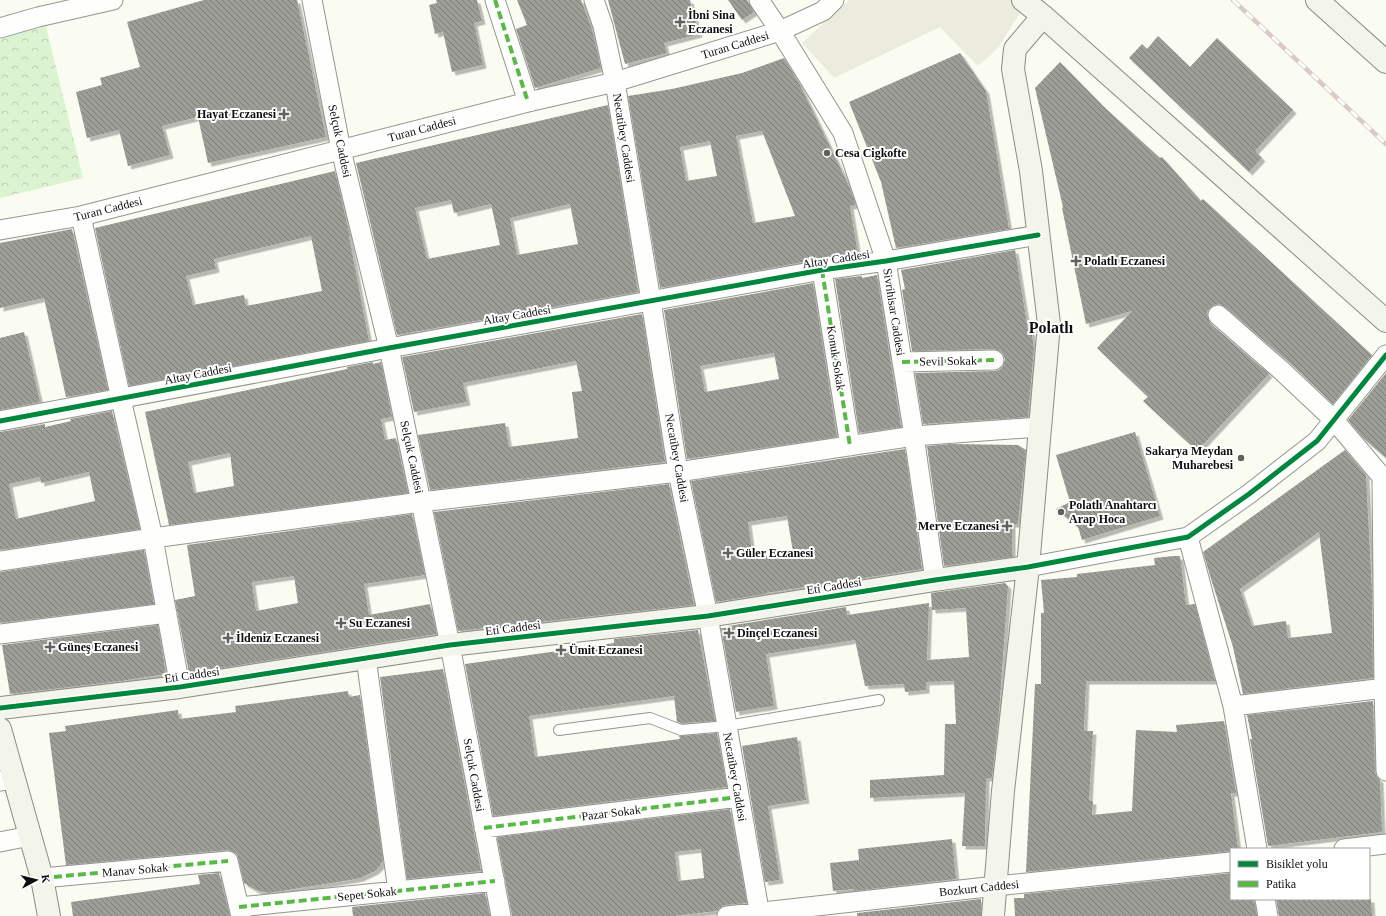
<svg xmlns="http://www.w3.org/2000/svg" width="1386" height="916" font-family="'Times New Roman',serif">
  <defs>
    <pattern id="park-crowns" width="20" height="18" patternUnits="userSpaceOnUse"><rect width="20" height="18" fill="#dcf3d1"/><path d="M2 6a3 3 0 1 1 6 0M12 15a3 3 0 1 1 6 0" fill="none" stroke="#bccfb2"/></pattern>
    <pattern id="building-back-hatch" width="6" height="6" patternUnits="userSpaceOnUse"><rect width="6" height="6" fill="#9e9e98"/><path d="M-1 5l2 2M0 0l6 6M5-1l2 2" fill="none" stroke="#7f7f7a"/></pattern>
    <filter id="shadow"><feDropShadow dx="3.5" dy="3.5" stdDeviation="0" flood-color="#0004"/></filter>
  </defs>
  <rect width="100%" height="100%" fill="#fafcf2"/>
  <path fill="url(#park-crowns)" d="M 45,22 L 83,178 L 0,198 L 0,34 Z"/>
  <path fill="#ebecdd" d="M 849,0 L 1015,0 L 1024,7 L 997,49 L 978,66 L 940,27 L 834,78 L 802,43 Z"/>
  <path fill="url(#building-back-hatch)" fill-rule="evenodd" filter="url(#shadow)" d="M 204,0 L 297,0 L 326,137 L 208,163 L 198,117 L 162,126 L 170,155 L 128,166 L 119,130 L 87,138 L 76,92 L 102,85 L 100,78 L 140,67 L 127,22 Z
    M 436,0 L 477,0 L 482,21 L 474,23 L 483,65 L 452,72 L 443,32 L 435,34 L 429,5 L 437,3 Z
    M 517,0 L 581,0 L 592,29 L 601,68 L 535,88 L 516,29 L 527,25 Z
    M 608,0 L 690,0 L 699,34 L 664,43 L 667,53 L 625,64 Z
    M 728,0 L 747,0 L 754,12 L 742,20 Z
    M 1158,36 L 1190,67 L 1217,38 L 1293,110 L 1255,151 L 1262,158 L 1249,172 L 1129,58 L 1142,44 L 1147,49 Z
    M 960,53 L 986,91 L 1009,229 L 896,248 L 881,182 L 849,102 Z
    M 784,58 L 799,83 L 849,186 L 856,205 L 850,206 L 858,254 L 820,259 L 660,288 L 628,96 L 672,89 L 742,73 ZM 762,131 L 795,216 L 753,223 L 736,136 ZM 710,141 L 717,176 L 686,181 L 680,147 Z
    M 1060,62 L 1103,106 L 1160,158 L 1162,157 L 1201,201 L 1203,199 L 1372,355 L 1333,404 L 1290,363 L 1225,307 L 1220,304 L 1214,305 L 1210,308 L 1207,312 L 1208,318 L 1210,323 L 1269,374 L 1197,451 L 1143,401 L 1148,397 L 1097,348 L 1132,311 L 1086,324 L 1062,208 L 1063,207 L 1035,88 Z
    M 608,105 L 638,292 L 397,335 L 356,163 ZM 451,200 L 454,213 L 491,204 L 500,245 L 427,259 L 415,208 ZM 570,204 L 578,244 L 517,255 L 510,218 Z
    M 335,171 L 350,236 L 349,236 L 369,341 L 129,386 L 95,228 ZM 311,236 L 322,291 L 246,306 L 244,295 L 193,305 L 186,276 L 216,269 L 214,259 Z
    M 72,229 L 108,390 L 66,397 L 44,298 L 0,308 L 0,243 Z
    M 1015,250 L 1028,330 L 1031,329 L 1034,348 L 1028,417 L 923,424 L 915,373 L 994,371 L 999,370 L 1003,366 L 1005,359 L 1003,354 L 1000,351 L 994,349 L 912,351 L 902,290 L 905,289 L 901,270 Z
    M 877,275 L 901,427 L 859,433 L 835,279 L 862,276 L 862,278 Z
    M 813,283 L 837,437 L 687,459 L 664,310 ZM 774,353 L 779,379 L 705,392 L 700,366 Z
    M 642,314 L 665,462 L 430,490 L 418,435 L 505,423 L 509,447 L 578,438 L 572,392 L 582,391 L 576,361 L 463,383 L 467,402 L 414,412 L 402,357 Z
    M 24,332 L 40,402 L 0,410 L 0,338 Z
    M 373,362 L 373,364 L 381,362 L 392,417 L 381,419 L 385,440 L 396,438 L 408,493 L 169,525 L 145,412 L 347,369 L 347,367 ZM 230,453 L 234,486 L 194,493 L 188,462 Z
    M 1386,373 L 1386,458 L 1363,438 L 1348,420 Z
    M 112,411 L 140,529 L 0,550 L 0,432 L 45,424 L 45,427 L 71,421 L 70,419 ZM 89,472 L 95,501 L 16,519 L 9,484 L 40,477 L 41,483 Z
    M 1135,432 L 1160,516 L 1082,540 L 1078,527 L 1056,509 L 1070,502 L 1056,455 Z
    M 951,444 L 1018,445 L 1026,450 L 1018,524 L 1012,524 L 1012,557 L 944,566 L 927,446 Z
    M 905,449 L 922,569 L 766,593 L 766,594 L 716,602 L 691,481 ZM 787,516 L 793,552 L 753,558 L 748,522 Z
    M 1345,450 L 1366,475 L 1372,592 L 1373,678 L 1243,694 L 1233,647 L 1211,579 L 1203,552 ZM 1319,532 L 1332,633 L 1288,638 L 1286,621 L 1252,626 L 1240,589 Z
    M 669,484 L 694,605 L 458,631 L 434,512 Z
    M 412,514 L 425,575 L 364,584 L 369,615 L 430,604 L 437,634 L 189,673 L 175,600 L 195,596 L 187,545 ZM 294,576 L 298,603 L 256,611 L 252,582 Z
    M 144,550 L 154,604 L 0,623 L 0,572 Z
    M 1174,556 L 1180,556 L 1186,605 L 1195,604 L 1215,681 L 1086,681 L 1084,731 L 1093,731 L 1089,801 L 1093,801 L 1092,815 L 1132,811 L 1136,730 L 1177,732 L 1176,725 L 1224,721 L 1236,793 L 1231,793 L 1238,849 L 1231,849 L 1231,851 L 1026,872 L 1035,684 L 1041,684 L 1041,613 L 1044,613 L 1041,580 L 1077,577 L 1077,574 L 1155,565 L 1154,558 Z
    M 1005,583 L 1008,586 L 999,713 L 992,778 L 986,778 L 985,846 L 962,846 L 965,793 L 870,798 L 870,780 L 944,775 L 945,724 L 956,724 L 954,681 L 926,682 L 926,690 L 905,692 L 904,684 L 865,686 L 855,640 L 766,654 L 774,706 L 736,712 L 721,628 L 728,628 L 728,626 L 846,607 L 847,615 L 929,603 L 927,660 L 969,657 L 966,608 L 932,610 L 931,593 Z
    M 158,625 L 166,674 L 121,681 L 10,694 L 2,645 Z
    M 698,630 L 715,721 L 682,723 L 677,722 L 674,696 L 529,716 L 535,757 L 680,739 L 679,736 L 717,733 L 727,787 L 493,816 L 465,664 L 614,643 L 614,639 Z
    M 443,669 L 481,871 L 407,879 L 380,677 Z
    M 348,691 L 349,697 L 360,695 L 383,860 L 380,866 L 375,871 L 360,878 L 350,880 L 269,893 L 256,890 L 244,883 L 237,854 L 232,851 L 227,850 L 66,865 L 49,733 L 66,731 L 65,726 L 178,710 L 179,719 L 236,712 L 235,706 Z
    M 1373,701 L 1375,771 L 1376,776 L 1380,780 L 1382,832 L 1268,846 L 1250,739 L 1252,739 L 1247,715 Z
    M 797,737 L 806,800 L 768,806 L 780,880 L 765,882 L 742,746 Z
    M 730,809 L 747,903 L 725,905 L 721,907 L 717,911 L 674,916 L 512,916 L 497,837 ZM 701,849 L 704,878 L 678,881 L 675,852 Z
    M 952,839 L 956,879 L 854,891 L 854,889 L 833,891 L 830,863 L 859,860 L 858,849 Z
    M 219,873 L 230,916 L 73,916 L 71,902 L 200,884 L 198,875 Z
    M 1231,873 L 1231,899 L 1254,899 L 1257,916 L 1015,916 L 1014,898 L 1024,898 L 1024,894 Z
    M 485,893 L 490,916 L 353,916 L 352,907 Z
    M 981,899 L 981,916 L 857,916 L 857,913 Z
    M 1276,899 L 1371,899 L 1372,916 L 1279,916 Z"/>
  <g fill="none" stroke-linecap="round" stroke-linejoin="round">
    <defs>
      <path id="lane" d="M 559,730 L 650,718 L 681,730 L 727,726 L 879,700"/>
      <path id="street" d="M 312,0 L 341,150 L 389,348 L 421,502 L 450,645 L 501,916
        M 495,0 L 528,102
        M 594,0 L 603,26 L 615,82 L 651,301 L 678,472 L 708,616 L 760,916
        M 759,0 L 780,31 L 843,133 L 886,261 L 914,436 L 935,580
        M 0,28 L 38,17 L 113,0
        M 81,216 L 121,399 L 153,538 L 180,687
        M 0,230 L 81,216 L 528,102 L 615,82 L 780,31 L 823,11 L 834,0
        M 822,270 L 850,446
        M 1218,315 L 1282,371 L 1334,420 L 1382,477 L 1384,688 L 1386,771
        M 902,362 L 994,360
        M 0,421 L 389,348 L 822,270 L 886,261 L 1038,235
        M 1188,537 L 1233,706 L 1257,849
        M 0,561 L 153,538 L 421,502 L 678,472 L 914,436 L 1040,427
        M 1028,567 L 1188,537 L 1249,494 L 1317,441 L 1386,355
        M 0,634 L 167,613
        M 366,658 L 398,891
        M 1233,706 L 1386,688
        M 0,781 L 14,779
        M 484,828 L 739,797
        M 0,842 L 30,836
        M 1344,849 L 1386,844
        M 42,878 L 228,861 L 241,916
        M 1265,899 L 1268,916
        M 239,907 L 495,881
        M 727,916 L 996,886 L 1231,862"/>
      <path id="secondary" d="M 1023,0 L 1043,16 L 1386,321
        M 1317,0 L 1386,62
        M 0,708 L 180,687 L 450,645 L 708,616 L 935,580 L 1028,567
        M 0,729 L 42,878 L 49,916
        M 993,916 L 1003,791 L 1028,567 L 1049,324 L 1031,171 L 1013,69 L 1015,49 L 1043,16"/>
    </defs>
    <use href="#lane" stroke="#949591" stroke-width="12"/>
    <use href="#street" stroke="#949591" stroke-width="21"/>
    <use href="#secondary" stroke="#8b8c87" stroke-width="24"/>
    <use href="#lane" stroke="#fefffd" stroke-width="10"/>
    <use href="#street" stroke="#fefffd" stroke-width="19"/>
    <use href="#secondary" stroke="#f3f5ea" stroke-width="22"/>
    <defs>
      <path id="rail" d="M 1233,0 L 1386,144"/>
    </defs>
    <use href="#rail" stroke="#d9cac3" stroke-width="4.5"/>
    <use href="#rail" stroke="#fff" stroke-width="3" stroke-dasharray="9" stroke-linecap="butt"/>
    <path stroke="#58b947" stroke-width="4" stroke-dasharray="8 4" stroke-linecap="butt" d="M 495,0 L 528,102
      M 822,270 L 850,446
      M 902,362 L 994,360
      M 484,828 L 739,797
      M 42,878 L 228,861
      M 239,907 L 495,881"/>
    <defs>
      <path id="cycleway" d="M 0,421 L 389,348 L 822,270 L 886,261 L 1038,235
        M 0,708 L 180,687 L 450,645 L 708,616 L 935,580 L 1028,567 L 1188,537 L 1249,494 L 1317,441 L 1386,355"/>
    </defs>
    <use href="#cycleway" stroke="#fff" stroke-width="8"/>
    <use href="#cycleway" stroke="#00873e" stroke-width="5"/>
  </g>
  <g fill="#61615e" stroke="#fff" stroke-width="1.5">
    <path d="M678 16h4v4h4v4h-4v4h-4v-4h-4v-4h4z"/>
    <path d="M282 108h4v4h4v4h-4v4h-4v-4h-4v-4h4z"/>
    <circle cx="827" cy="153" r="4"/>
    <path d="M1074 255h4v4h4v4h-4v4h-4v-4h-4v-4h4z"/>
    <circle cx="1241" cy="458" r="4"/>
    <circle cx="1061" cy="512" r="4"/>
    <path d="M1005 520h4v4h4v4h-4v4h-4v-4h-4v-4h4z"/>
    <path d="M726 547h4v4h4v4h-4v4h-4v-4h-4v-4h4z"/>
    <path d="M339 617h4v4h4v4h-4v4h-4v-4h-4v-4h4z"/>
    <path d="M727 627h4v4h4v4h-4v4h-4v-4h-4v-4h4z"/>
    <path d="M226 632h4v4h4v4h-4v4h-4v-4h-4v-4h4z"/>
    <path d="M48 641h4v4h4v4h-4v4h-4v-4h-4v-4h4z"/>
    <path d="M559 644h4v4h4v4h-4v4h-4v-4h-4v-4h4z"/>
  </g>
  <g text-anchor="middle" stroke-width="4" stroke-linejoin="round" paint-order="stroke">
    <g font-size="12" font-weight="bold" fill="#0e0e0e" stroke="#fff" text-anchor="start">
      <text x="688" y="19">İbni Sina<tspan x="688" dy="14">Eczanesi</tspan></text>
      <text x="276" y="118" text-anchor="end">Hayat Eczanesi</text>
      <text x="835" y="157">Cesa Cigkofte</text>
      <text x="1084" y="265">Polatlı Eczanesi</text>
      <text x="1233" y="455" text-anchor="end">Sakarya Meydan<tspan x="1233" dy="14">Muharebesi</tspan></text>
      <text x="1069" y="509">Polatlı Anahtarcı<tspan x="1069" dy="14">Arap Hoca</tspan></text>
      <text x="999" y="530" text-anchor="end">Merve Eczanesi</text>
      <text x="736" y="557">Güler Eczanesi</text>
      <text x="349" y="627">Su Eczanesi</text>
      <text x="737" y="637">Dinçel Eczanesi</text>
      <text x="236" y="642">İldeniz Eczanesi</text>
      <text x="58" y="651">Güneş Eczanesi</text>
      <text x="569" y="654">Ümit Eczanesi</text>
    </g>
    <g font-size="12" fill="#0e0e0e" stroke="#fff">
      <text transform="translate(735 45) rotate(-17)" y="4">Turan Caddesi</text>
      <text transform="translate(422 129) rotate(-15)" y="4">Turan Caddesi</text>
      <text transform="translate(624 138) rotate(81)" y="4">Necatibey Caddesi</text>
      <text transform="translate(340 141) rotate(78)" y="4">Selçuk Caddesi</text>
      <text transform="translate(108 209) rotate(-14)" y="4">Turan Caddesi</text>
      <text transform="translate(836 259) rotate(-9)" y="4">Altay Caddesi</text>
      <text transform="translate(894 312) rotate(81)" y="4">Sivrihisar Caddesi</text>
      <text transform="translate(517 315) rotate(-10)" y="4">Altay Caddesi</text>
      <text transform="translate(836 358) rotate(81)" y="4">Konuk Sokak</text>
      <text transform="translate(948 361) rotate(-1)" y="4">Sevil Sokak</text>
      <text transform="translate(198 374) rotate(-11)" y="4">Altay Caddesi</text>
      <text transform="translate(412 457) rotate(78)" y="4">Selçuk Caddesi</text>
      <text transform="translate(677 458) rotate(80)" y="4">Necatibey Caddesi</text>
      <text transform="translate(834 586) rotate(-9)" y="4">Eti Caddesi</text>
      <text transform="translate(513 628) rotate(-7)" y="4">Eti Caddesi</text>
      <text transform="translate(192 675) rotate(-8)" y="4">Eti Caddesi</text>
      <text transform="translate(474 775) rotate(80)" y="4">Selçuk Caddesi</text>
      <text transform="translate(735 777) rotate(80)" y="4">Necatibey Caddesi</text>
      <text transform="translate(611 813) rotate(-7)" y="4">Pazar Sokak</text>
      <text transform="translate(135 870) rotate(-5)" y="4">Manav Sokak</text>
      <text transform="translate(979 888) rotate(-6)" y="4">Bozkurt Caddesi</text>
      <text transform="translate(367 894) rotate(-6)" y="4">Sepet Sokak</text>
    </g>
    <g font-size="16" font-weight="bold" fill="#0e0e0e" stroke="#fff">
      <text x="1051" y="333">Polatlı</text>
    </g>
  </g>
  <rect x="1230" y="848" width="140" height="52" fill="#ffffff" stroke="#9f9f9f"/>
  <rect x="1238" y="861" width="20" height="6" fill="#00873e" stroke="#9f9f9f"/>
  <text x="1266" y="868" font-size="12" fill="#0e0e0e">Bisiklet yolu</text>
  <rect x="1238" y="881" width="20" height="6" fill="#58b947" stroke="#9f9f9f"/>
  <text x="1266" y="888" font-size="12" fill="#0e0e0e">Patika</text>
  <g transform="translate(36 880) rotate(83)" stroke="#ffffff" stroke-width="3" paint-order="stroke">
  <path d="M0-3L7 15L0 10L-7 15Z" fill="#0e0e0e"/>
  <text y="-6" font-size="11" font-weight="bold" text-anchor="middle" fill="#0e0e0e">K</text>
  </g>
</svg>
